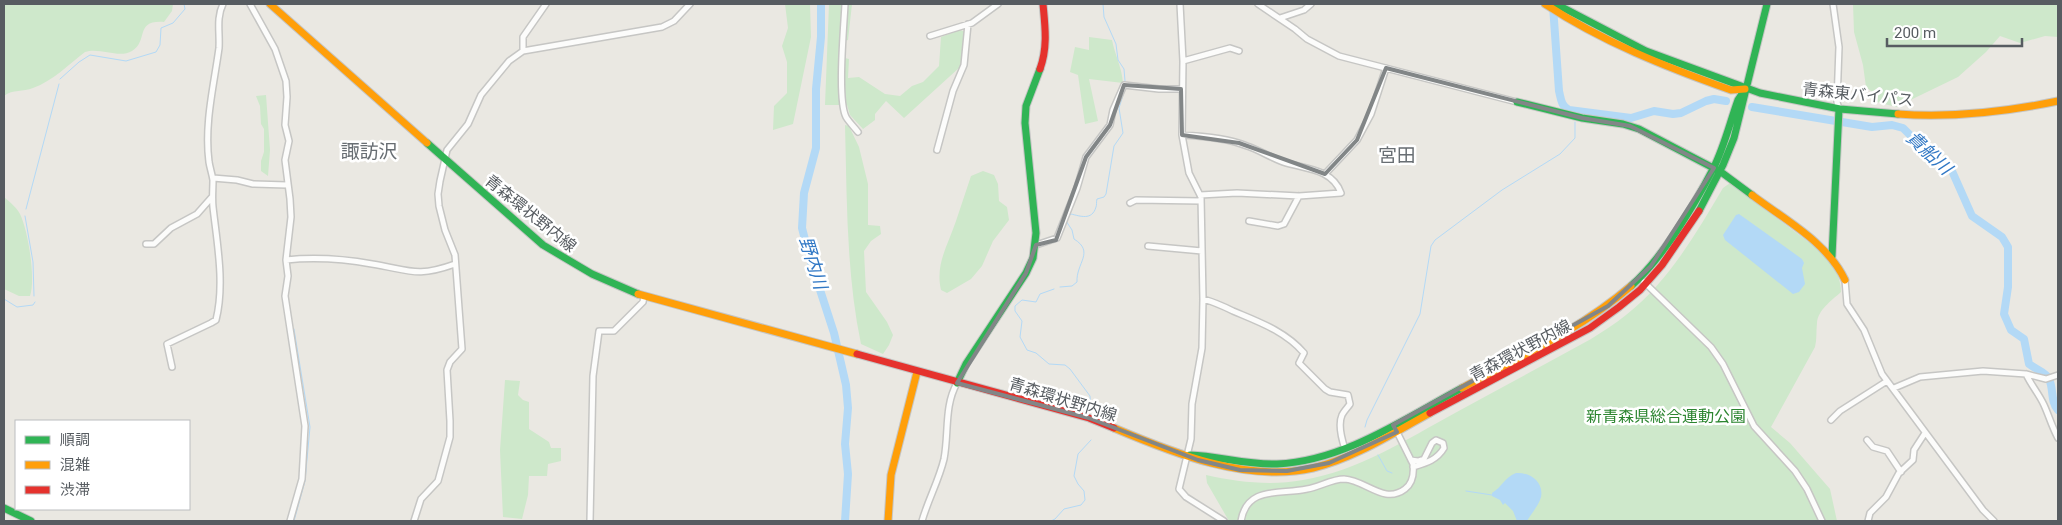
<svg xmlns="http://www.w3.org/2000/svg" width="2062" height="525" font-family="Roboto,'Noto Sans JP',sans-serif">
  <rect width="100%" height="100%" fill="#eae8e2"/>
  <path fill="#cee8cb" d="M 4,4 L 173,4 L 172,11 L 164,22 C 134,20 149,41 132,51 C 119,59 100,47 85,52 C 69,64 53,81 33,88 C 23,92 13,89 4,96 Z
    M 785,4 L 810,4 L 811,37 L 793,124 L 773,130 L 774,106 L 787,93 L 787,62 L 782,46 L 788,28 Z
    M 829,4 L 852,4 L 848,40 L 845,41 L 845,58 L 849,59 L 848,78 L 859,77 L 885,94 L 900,96 L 912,86 L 923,82 L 939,66 L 941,37 L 960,30 L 966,32 L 960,67 L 904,118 L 886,101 L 875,114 L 875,120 L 863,129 L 850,115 L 847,105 L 825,105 Z
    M 1853,4 L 2058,4 L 2058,37 L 2045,36 L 2020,43 L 2000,36 L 1986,52 L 1958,77 L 1896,107 L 1877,102 L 1877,96 L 1866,87 L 1863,65 L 1854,32 Z
    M 1089,37 L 1112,40 C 1115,55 1122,68 1123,83 L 1089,79 L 1098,121 L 1085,124 L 1078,75 L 1070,72 L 1075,47 L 1089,50 Z
    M 266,95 L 270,150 L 268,176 L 261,171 L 261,161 L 264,152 L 264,129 L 261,124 L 260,106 L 256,96 Z
    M 845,125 L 849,126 L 859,147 L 868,184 L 868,225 L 880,226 L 881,234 L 871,241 L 864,251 L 866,292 L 887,322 L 893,335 L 889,345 L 883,354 L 861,344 C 846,272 847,198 845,125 Z
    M 983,171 L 994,175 L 998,184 L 999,201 L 1007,207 L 1009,220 L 993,241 L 982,266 L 971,279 L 947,293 L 941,290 C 935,264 948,245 956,221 C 961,206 966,191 971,176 Z
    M 1730,183 L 1827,256 C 1835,267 1841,279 1841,292 C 1831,301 1818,310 1817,323 C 1816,331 1817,339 1815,347 L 1771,427 L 1790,443 L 1830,489 L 1837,521 L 1229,521 L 1207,483 L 1206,475 C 1238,482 1270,486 1303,480 C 1358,471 1407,439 1455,413 C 1500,388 1546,364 1591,339 C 1603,331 1615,324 1626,315 C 1669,281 1695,235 1723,188 Z
    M 4,197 C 10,202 17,208 20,214 C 28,230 36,279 30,296 L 19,296 L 4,289 Z
    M 505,380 L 520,381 L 518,395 L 523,400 L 529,402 L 529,429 L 549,442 L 551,448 L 561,448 L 561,461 L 548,464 L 547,476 L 529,476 L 528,495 L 522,519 L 503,517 L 500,450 Z"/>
  <path fill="#b3d9f6" d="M 1739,214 L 1802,259 L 1804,263 L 1802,268 L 1805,284 L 1799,292 L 1793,294 L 1725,240 L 1723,235 L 1736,215 Z
    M 1516,473 C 1530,472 1544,482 1541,497 C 1539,505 1531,514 1527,521 L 1517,521 L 1513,511 L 1505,503 L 1503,505 L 1500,500 L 1492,496 L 1492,493 C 1502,487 1505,477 1516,473 Z"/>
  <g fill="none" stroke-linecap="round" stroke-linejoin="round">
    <path stroke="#b3d9f6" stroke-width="1" d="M 1103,4 L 1104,17 L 1116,44 L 1118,60 L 1124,69 L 1125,81
      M 60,79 L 79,62 L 90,55 L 126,61 L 156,52 L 160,45 L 161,28 L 173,23 L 185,9 L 184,4
      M 26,209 L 59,84
      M 25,216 L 33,262 L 34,296
      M 1068,217 L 1071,214 C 1080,216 1092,221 1096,207 C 1097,205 1096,202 1097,199 L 1104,197 L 1106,194 L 1114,146 L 1123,133 L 1119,108 L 1124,92
      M 1060,287 L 1072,286 L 1077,282 C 1076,263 1095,252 1074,239 L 1072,230 L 1066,221
      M 1054,289 L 1040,294 L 1036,302 L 1022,300 L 1015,306 L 1015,311 L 1022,321 L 1020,337 L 1027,350 L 1036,353 L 1049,364 L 1065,365 L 1070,369 L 1090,396 L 1091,411
      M 4,299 L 17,307 L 33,305 L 35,302
      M 294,329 L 310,427 L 305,481 L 294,521
      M 1365,427 L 1367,420 L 1420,314 L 1431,246 L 1435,240 L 1502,190 L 1560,154 L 1575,138 L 1575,122
      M 1378,455 L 1387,471 L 1392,473
      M 1466,491 L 1492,495
      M 1051,521 L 1055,519 L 1064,509 L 1081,505 L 1085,500 L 1084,491 L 1078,484 L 1074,476 L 1078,454 L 1091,440"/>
    <path stroke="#b3d9f6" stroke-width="8" d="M 821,4 L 821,37 L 816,89 L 816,148 L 804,193 L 802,228 L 810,259 L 834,333 L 846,385 L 848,408 L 845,444 L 848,474 L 845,521
      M 1553,6 L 1559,91 C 1561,99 1561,106 1569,110 L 1631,118 L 1654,111 L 1673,114 L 1681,113 L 1706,101 L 1714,99 L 1726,101
      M 1752,107 L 1872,127 L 1892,125 L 1903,128 L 1932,157 L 1952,171 L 1972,216 L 2002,237 L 2008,247 L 2008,287 L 2004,314 L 2011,330 L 2024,339 L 2029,364 C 2035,369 2046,372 2049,379 C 2054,389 2050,401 2058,410"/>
    <defs>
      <path id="street" d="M 250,4 L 275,49 L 286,81 L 287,97 L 285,125 L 289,141 L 285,160 L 290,199 L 291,217 L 286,260 L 288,276 L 285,296 L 305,426 L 302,479 L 290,521
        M 845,4 C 844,26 837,99 846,117 C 849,122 854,127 858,132
        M 1180,4 L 1183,61 L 1182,135 L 1189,173 L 1201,197 L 1203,299 L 1202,348 L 1192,404 L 1191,439 L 1179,489 L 1186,497 L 1224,521
        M 1258,4 L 1295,29 L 1307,39 L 1339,56 L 1517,102
        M 1833,4 L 1839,47 L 1837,102 L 1839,109
        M 1280,18 L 1304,10 L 1311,4
        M 930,36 L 972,23 L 998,4
        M 523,51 L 523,37 L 546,4
        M 1183,61 L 1230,48 L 1239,51
        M 1182,135 C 1203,136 1227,138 1247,146 C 1259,150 1270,157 1283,162 C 1304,169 1332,168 1341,193 L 1299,196 L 1237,193 L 1200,195
        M 937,150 L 953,91 L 964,65 L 968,24
        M 1325,174 L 1357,140 L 1371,114 L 1386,68
        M 213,178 L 237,180 L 253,184 L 287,185
        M 1130,203 L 1136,200 L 1201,201
        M 1249,221 L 1278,226 L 1284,224 L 1299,196
        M 146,244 L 154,244 L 171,228 L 197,214 L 212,197
        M 1036,245 L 1057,238 L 1077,188 L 1086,157 L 1110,125 L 1113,110 L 1124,85 L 1159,89 L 1181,89
        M 1148,246 L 1202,251
        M 286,260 C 314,257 344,259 372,264 C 410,270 416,278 455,264
        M 1845,280 L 1847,304 L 1864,330 L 1882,374 L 1983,510 L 1994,521
        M 1644,282 L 1711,347 L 1723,364 L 1754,426 L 1795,471 L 1807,489 L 1822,521
        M 1203,299 C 1214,302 1223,306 1233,311 C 1259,322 1285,331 1304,353 L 1299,363 L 1325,389 L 1330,392 L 1348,395 L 1350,404 C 1348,407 1344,411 1342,415 C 1338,424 1342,440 1345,449
        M 172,367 L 167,344 L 211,323 L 216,320 C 225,284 217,243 213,207 C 212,198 213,189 213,180 C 212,174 210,168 209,162 C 204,124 214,85 219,48 C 220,33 216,18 223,4
        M 2026,374 C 2031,385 2039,394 2044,405 C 2049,416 2052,427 2058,438
        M 1894,388 L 1920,377 L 1983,371 L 2026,374 L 2046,379 L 2058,375
        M 1831,420 L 1840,411 L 1887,381
        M 1867,440 L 1873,447 L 1887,451 L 1901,472
        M 1411,460 L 1418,461 L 1424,459 L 1432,443 L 1436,440 L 1443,443 L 1444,448 C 1437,460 1426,463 1413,467
        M 414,521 L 421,499 L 438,481 L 450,437 L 450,421 L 447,370 L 450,362 L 462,349 L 455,255 L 445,230 L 439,206 L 438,194 L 440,181 L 447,150 L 468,124 L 481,95 L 509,61 L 523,51 L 662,27 L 674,21 L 690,4
        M 590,521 L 593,376 L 599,331 L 614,331 L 643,302 L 644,296
        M 922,521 C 928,500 939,480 944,459 C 949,433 944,406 957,383
        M 1241,521 C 1247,485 1281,495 1307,489 C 1319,487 1332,479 1344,479 C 1366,480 1384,505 1405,489 C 1413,483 1414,473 1413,464 L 1396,430
        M 1868,521 L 1870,513 L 1886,497 L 1899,473 L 1913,460 L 1914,450 L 1925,433"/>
      <path id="fast" d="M 1556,4 L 1646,51 L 1760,93 L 1840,109 L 1898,114
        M 1517,102 L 1582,118 L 1623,124 L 1639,129 L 1721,172 L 1752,195
        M 427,143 L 543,245 L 592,274 L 638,294
        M 1699,211 L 1723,165 L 1734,138 L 1767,4
        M 1832,256 L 1839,109
        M 1631,286 C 1662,259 1694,206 1713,169 C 1724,148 1730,122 1738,100 L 1744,91
        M 957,383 L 966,364 L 1026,273 L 1033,258 L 1036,233 L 1025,123 L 1026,106 L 1040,69
        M 1190,455 C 1219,456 1247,465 1277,464 C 1344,461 1404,419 1462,388
        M 4,508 L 31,521"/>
      <path id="slow" d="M 270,4 L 427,143
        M 1545,4 C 1603,42 1666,67 1731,90 L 1745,89
        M 1898,114 C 1952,118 2005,112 2058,101
        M 1752,195 C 1785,220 1827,242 1845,280
        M 638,294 L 857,354
        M 1462,388 C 1520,357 1581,329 1631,286
        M 1114,428 C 1173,453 1248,483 1313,468 C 1355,458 1393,433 1430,413
        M 888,521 L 891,475 L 917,372"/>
      <path id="jam" d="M 1040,69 C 1048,47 1045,26 1043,4
        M 857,354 L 1089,418 L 1114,428
        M 1430,413 L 1590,328 L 1619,307 L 1640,290 L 1662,265 L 1699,211"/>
    </defs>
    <use href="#street" stroke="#c6c6c4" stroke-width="8"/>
    <use href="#fast" stroke="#c5c5c4" stroke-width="9"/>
    <use href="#slow" stroke="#c5c5c4" stroke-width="9"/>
    <use href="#jam" stroke="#c5c5c4" stroke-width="9"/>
    <use href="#street" stroke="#fcfcfb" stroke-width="5"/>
    <use href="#fast" stroke="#30b455" stroke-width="7"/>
    <use href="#slow" stroke="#ff9f0a" stroke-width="7"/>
    <use href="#jam" stroke="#e5322d" stroke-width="7"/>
  </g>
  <path fill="none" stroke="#828687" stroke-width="4" stroke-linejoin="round" d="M 1386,68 L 1582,118 L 1630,126 L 1714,168 L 1651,266 L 1608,306 L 1393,425 L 1397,432 L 1329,463 L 1287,471 L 1240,470 L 1198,460 L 1089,418 L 957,383 L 1026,273 L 1036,245 L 1056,240 L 1086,157 L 1110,125 L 1124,85 L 1181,89 L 1182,135 L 1239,143 L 1325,174 L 1357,140 Z"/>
  <g text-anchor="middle" stroke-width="5" stroke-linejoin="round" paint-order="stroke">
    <g font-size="16" fill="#575c61" stroke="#fff">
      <text transform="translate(1858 94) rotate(6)" y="6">青森東バイパス</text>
      <text transform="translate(531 213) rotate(39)" y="6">青森環状野内線</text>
      <text transform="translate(1520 350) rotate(-28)" y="6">青森環状野内線</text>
      <text transform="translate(1063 399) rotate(17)" y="6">青森環状野内線</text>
    </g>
    <g font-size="16" fill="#2c8530" stroke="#fff">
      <text x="1666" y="422">新青森県総合運動公園</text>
    </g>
    <g font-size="18" font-style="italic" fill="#3178c5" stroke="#fff">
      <text transform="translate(1929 153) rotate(43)" y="6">貴船川</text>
      <text transform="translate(813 263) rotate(73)" y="6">野内川</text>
    </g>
    <g font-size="19" fill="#686e73" stroke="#fff">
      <text x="369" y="158">諏訪沢</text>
      <text x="1397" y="162">宮田</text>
    </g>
  </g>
  <rect width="2062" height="525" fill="none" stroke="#575c61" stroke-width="10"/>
  <rect x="15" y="420" width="175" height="90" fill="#ffffff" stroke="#bcbec0"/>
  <rect x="25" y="436" width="25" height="8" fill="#30b455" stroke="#bcbec0"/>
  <text x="60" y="445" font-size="15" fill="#575c61">順調</text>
  <rect x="25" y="461" width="25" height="8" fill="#ff9f0a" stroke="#bcbec0"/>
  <text x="60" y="470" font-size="15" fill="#575c61">混雑</text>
  <rect x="25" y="486" width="25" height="8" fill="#e5322d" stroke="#bcbec0"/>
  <text x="60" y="495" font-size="15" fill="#575c61">渋滞</text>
  <path d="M1887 38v8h135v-8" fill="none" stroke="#575c61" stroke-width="2.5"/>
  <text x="1894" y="38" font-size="15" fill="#575c61" stroke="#ffffff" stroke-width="4" paint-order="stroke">200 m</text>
</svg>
